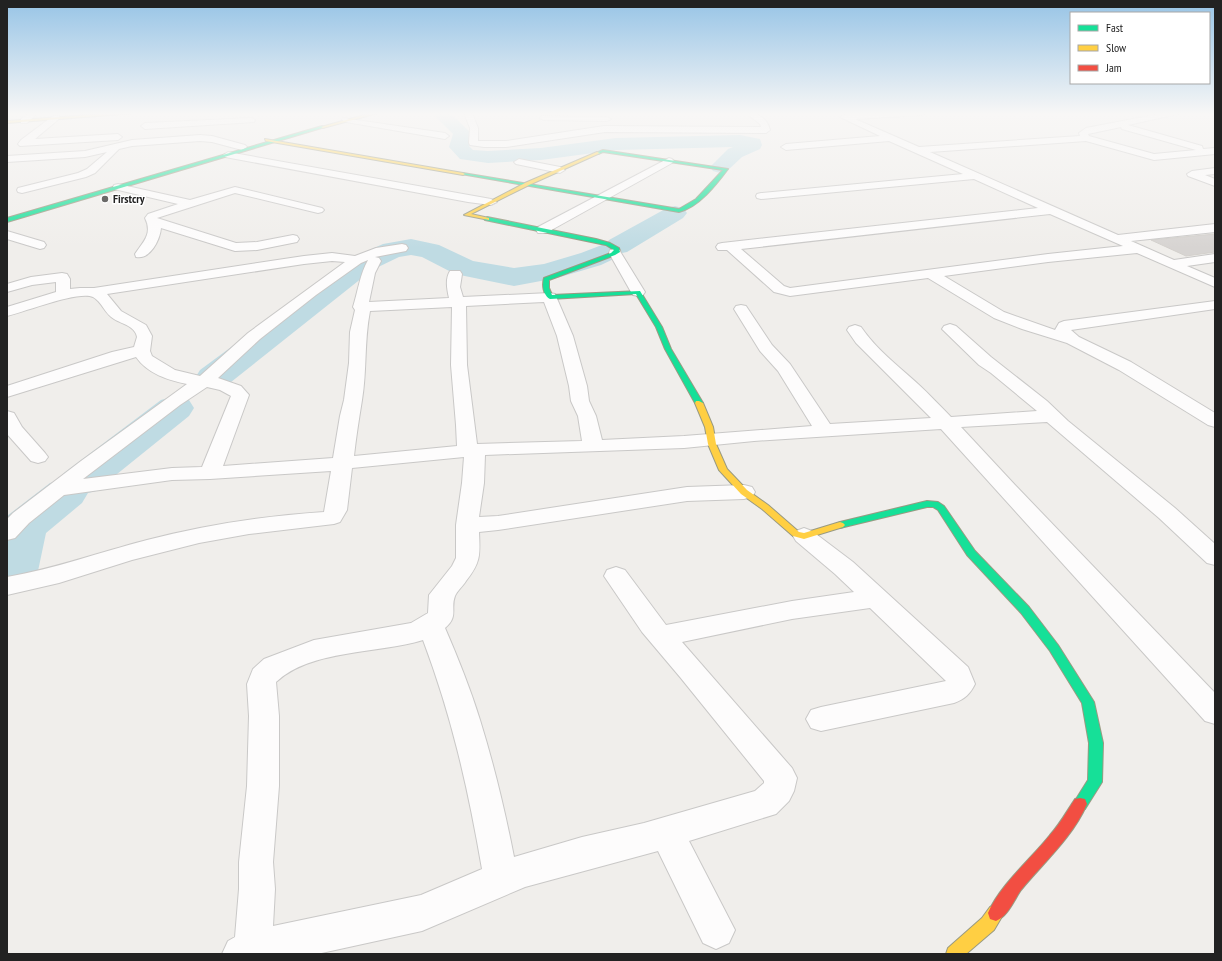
<svg xmlns="http://www.w3.org/2000/svg" width="1222" height="961" font-family="'PT Sans Narrow',sans-serif">
  <rect width="100%" height="100%" fill="#f0eeeb"/>
  <g fill="none" stroke-linecap="round" stroke-linejoin="round">
    <path fill="#bfdbe3" fill-rule="evenodd" d="M 432,113 L 450,113 L 471,133 L 469,146 L 473,150 L 488,151 L 541,148 L 616,138 L 740,135 L 760,139 L 762,145 L 760,149 L 742,157 L 727,171 L 720,173 L 713,171 L 710,167 L 728,149 L 733,147 L 616,150 L 541,160 L 488,163 L 460,159 L 449,147 L 453,134 Z
      M 675,206 L 683,208 L 687,213 L 683,218 L 627,252 L 622,253 L 620,256 L 601,265 L 557,278 L 514,286 L 455,274 L 422,257 L 411,255 L 399,257 L 372,270 L 226,386 L 213,389 L 200,386 L 195,378 L 200,370 L 352,258 L 383,244 L 411,239 L 439,245 L 473,261 L 514,268 L 544,264 L 581,253 L 607,243 L 609,240 L 667,208 Z
      M 175,396 L 189,400 L 194,408 L 189,416 L 96,491 L 88,493 L 82,503 L 46,533 L 38,571 L 31,583 L 13,589 L 7,587 L 7,516 L 50,483 L 59,481 L 64,473 L 161,400 Z"/>
  </g>
  <path fill="#d7d4d2" stroke="#d3d0cc" d="M 1215,234 L 1215,252 L 1186,256 L 1151,240 Z"/>
  <g fill="none" stroke-linecap="round" stroke-linejoin="round">
    <defs>
      <path id="street" d="M 29,113 L 38,113 L 27,123 L 21,123 L 21,119 Z
        M 464,113 L 472,113 L 478,128 L 478,141 L 506,141 L 604,126 L 761,127 L 760,124 L 746,113 C 758,113 767,118 770,130 L 766,133 L 605,132 L 506,147 L 484,147 L 470,145 L 469,143 L 470,128 Z
        M 871,113 L 925,113 L 921,115 L 855,119 L 919,147 L 1080,136 L 1079,133 L 1086,128 L 1164,113 L 1182,113 L 1128,125 L 1202,146 L 1203,149 L 1215,148 L 1215,154 L 1154,160 L 1086,141 L 930,152 L 1118,235 L 1215,224 L 1215,232 L 1131,241 L 1174,260 L 1215,254 L 1215,262 L 1187,266 L 1215,278 L 1215,287 L 1137,253 L 1048,262 L 944,276 L 1004,312 L 1055,330 L 1059,323 L 1064,321 L 1215,301 L 1215,309 L 1071,330 L 1079,337 L 1131,362 L 1215,413 L 1215,427 L 1208,425 L 1119,370 L 1067,343 L 1022,329 L 994,318 L 928,278 L 790,296 L 774,292 L 727,250 L 718,250 L 716,247 L 718,244 L 722,243 L 1038,208 L 974,179 L 761,199 L 757,198 L 756,196 L 757,194 L 761,193 L 963,174 L 889,141 L 786,150 L 781,147 L 786,144 L 880,136 L 840,117 L 844,115 ZM 1121,127 L 1122,129 L 1196,150 L 1154,154 L 1089,136 L 1088,134 ZM 1050,214 L 1123,246 L 1048,254 L 790,288 L 784,286 L 741,249 Z
        M 53,116 L 59,116 L 60,118 L 35,139 L 118,134 L 122,137 L 118,140 L 20,146 L 18,144 L 21,140 Z
        M 541,116 L 607,117 L 611,119 L 607,121 L 544,120 L 540,118 Z
        M 251,118 L 255,120 L 254,122 L 145,129 L 141,126 L 145,123 Z
        M 343,118 L 445,133 L 449,136 L 445,139 L 346,122 L 342,120 Z
        M 200,135 L 212,136 L 245,145 L 247,147 L 242,150 L 212,142 L 200,141 L 132,146 L 119,149 L 95,173 L 86,177 L 22,193 L 18,192 L 17,190 L 18,188 L 78,173 L 87,169 L 107,152 L 85,157 L 7,162 L 7,156 L 85,151 L 132,140 Z
        M 228,152 L 491,199 L 497,202 L 491,205 L 468,202 L 225,157 L 223,155 Z
        M 669,158 L 672,159 L 674,161 L 672,163 L 546,233 L 538,233 L 536,230 L 538,227 Z
        M 519,159 L 560,167 L 565,170 L 560,173 L 516,164 L 514,162 Z
        M 1215,168 L 1215,174 L 1205,175 L 1215,179 L 1215,186 L 1188,176 L 1187,174 L 1192,171 Z
        M 118,184 L 190,200 L 235,187 L 322,208 L 324,210 L 322,212 L 318,213 L 235,193 L 157,218 L 236,243 L 257,242 L 293,235 L 297,236 L 299,239 L 297,242 L 257,250 L 235,251 L 161,228 C 160,240 150,260 136,257 L 135,254 C 143,242 153,234 145,218 L 148,214 L 178,204 L 114,189 L 113,187 L 114,185 Z
        M 7,231 L 44,242 L 46,245 L 44,248 L 40,249 L 7,239 Z
        M 402,244 L 406,245 L 408,248 L 406,251 L 375,257 L 379,258 L 381,261 L 375,273 L 369,302 L 449,298 C 447,289 445,279 450,271 L 460,271 L 462,274 L 460,287 L 463,297 L 550,293 L 555,294 L 573,336 L 587,386 L 589,401 L 596,416 L 602,440 L 684,436 L 812,426 L 778,371 L 760,351 L 734,309 L 736,306 L 741,305 L 746,306 L 772,345 L 790,364 L 830,424 L 931,418 L 856,343 L 847,330 L 849,327 L 855,325 L 861,327 C 876,349 898,366 918,384 C 929,394 940,406 951,417 L 1037,411 L 991,373 L 979,365 L 942,329 L 944,326 L 950,324 L 956,326 L 991,357 L 1047,401 L 1068,421 L 1175,508 L 1215,544 L 1215,565 L 1207,563 L 1159,518 L 1047,422 L 961,427 L 1015,485 L 1215,693 L 1215,724 L 1205,721 L 941,429 L 754,441 L 684,448 L 485,455 L 484,483 L 479,517 L 498,516 L 687,487 L 744,485 L 752,487 L 755,492 L 752,497 L 744,499 L 687,501 L 498,530 L 479,532 C 480,555 481,562 466,581 C 463,586 457,591 455,596 C 450,609 459,616 445,628 C 458,658 470,688 480,720 C 494,765 505,811 514,857 L 582,837 L 644,823 L 755,791 L 764,783 L 764,781 L 680,677 L 642,632 L 604,576 L 607,570 L 616,567 L 625,570 L 666,625 L 792,601 L 854,592 L 835,574 L 796,541 L 793,536 L 796,531 L 804,528 L 812,531 L 853,562 L 968,667 L 975,684 C 970,694 965,699 954,703 L 821,731 L 811,728 L 806,719 L 811,710 L 821,707 L 946,681 L 870,608 L 792,619 L 682,642 L 792,768 L 797,778 L 794,791 L 789,801 L 776,814 L 689,841 L 735,930 L 729,943 L 716,949 L 703,943 L 658,851 L 525,887 L 422,931 L 317,954 L 222,954 L 228,941 L 235,937 L 239,889 L 239,862 L 247,786 L 249,716 L 247,684 L 253,669 L 264,659 L 314,640 L 411,623 L 428,613 L 429,595 L 452,566 L 456,558 L 456,525 L 462,483 L 464,457 L 352,468 L 347,510 L 340,522 L 334,524 L 249,534 L 199,543 L 132,560 L 59,583 L 7,595 L 7,577 C 55,569 100,552 147,540 C 205,525 264,516 324,512 L 331,471 L 210,479 L 172,480 L 64,495 L 29,523 L 15,538 L 7,540 L 7,519 L 13,513 L 81,461 L 187,384 C 168,380 148,374 136,357 L 7,397 L 7,386 L 112,352 L 134,347 L 137,337 C 135,326 122,324 114,319 C 105,314 102,302 93,297 C 79,290 24,312 7,316 L 7,307 L 56,292 L 56,282 L 32,285 L 7,292 L 7,284 L 31,277 L 62,273 L 67,274 L 70,279 L 70,289 L 80,288 L 94,288 L 304,256 L 332,253 L 355,256 L 376,248 ZM 368,260 C 360,274 358,291 353,307 L 355,310 L 350,332 L 349,363 L 344,400 L 340,416 L 333,458 L 223,466 L 249,395 L 241,386 L 218,378 L 260,339 L 316,295 L 361,263 ZM 332,261 L 345,262 L 248,333 L 200,376 L 175,370 L 152,356 L 150,351 L 152,336 L 146,325 L 121,311 L 107,294 L 304,264 ZM 544,302 L 557,336 L 569,386 L 571,401 L 578,416 L 582,441 L 477,444 L 467,365 L 466,306 ZM 452,307 L 451,365 L 456,425 L 457,446 L 354,456 C 356,437 359,419 362,400 C 367,371 364,341 370,311 ZM 207,387 L 220,390 L 231,396 L 202,467 L 172,468 L 83,479 L 180,405 ZM 423,640 C 452,717 468,788 482,869 L 421,895 L 273,926 L 275,889 L 273,862 L 279,786 L 279,716 L 276,682 C 311,649 378,654 423,640 Z
        M 615,249 L 620,250 L 621,253 L 645,292 L 643,295 L 638,296 L 633,295 L 631,292 L 609,253 L 610,250 Z
        M 7,411 L 14,413 L 22,427 L 45,453 L 48,457 L 45,461 L 38,463 L 31,461 L 7,434 Z"/>
      <path id="fast" d="M 322,126 L 325,127 L 7,222 L 7,218 Z
        M 603,150 L 728,169 C 716,185 699,207 679,212 L 461,174 L 463,173 L 679,209 L 696,199 L 723,170 L 603,152 L 598,154 L 596,153 Z
        M 487,217 L 596,239 L 610,243 L 619,248 L 620,252 L 615,255 L 549,280 L 549,288 L 552,295 L 640,291 L 662,327 L 671,349 L 703,403 L 702,405 L 699,405 L 695,403 L 665,349 L 656,327 L 636,294 L 550,299 C 543,295 542,285 544,278 L 611,253 L 614,250 L 606,245 L 596,243 L 485,220 L 484,219 Z
        M 927,501 L 938,502 L 944,506 L 975,551 L 1029,607 L 1058,645 L 1094,702 L 1103,743 L 1102,782 L 1085,809 L 1080,810 L 1075,809 L 1073,804 L 1088,780 L 1089,743 L 1082,703 L 1050,651 L 1021,613 L 967,555 L 938,510 L 933,507 L 927,507 L 840,528 L 835,525 L 840,522 Z"/>
      <path id="slow" d="M 115,113 L 136,113 L 7,123 L 7,121 Z
        M 371,113 L 378,113 L 323,128 L 321,127 Z
        M 265,139 L 463,173 L 465,174 L 463,175 L 266,141 Z
        M 597,152 L 600,153 L 529,185 L 471,214 L 489,218 L 489,220 L 464,215 L 525,183 Z
        M 696,401 L 699,401 L 703,403 L 713,427 L 716,444 L 727,469 L 747,490 L 768,505 L 799,532 L 804,533 L 840,522 L 843,523 L 845,525 L 843,527 L 804,539 L 793,536 L 762,509 L 741,494 L 719,470 L 708,444 L 705,427 L 695,403 Z
        M 996,905 L 1002,907 L 1004,913 L 994,930 L 966,954 L 946,954 L 948,948 L 982,918 L 990,907 Z"/>
      <path id="jam" d="M 1080,798 L 1085,799 L 1087,804 C 1072,838 1044,862 1021,890 C 1014,900 1008,916 996,921 L 990,919 L 988,913 C 1000,885 1031,859 1050,835 C 1060,824 1067,811 1075,799 Z"/>
    </defs>
    <use href="#street" stroke="#c9c8c7" stroke-width="2"/>
    <use href="#fast" stroke="#999a82" stroke-width="2"/>
    <use href="#slow" stroke="#999a82" stroke-width="2"/>
    <use href="#jam" stroke="#999a82" stroke-width="2"/>
    <use href="#street" fill="#fdfcfc" fill-rule="evenodd"/>
    <use href="#fast" fill="#16e098" fill-rule="evenodd"/>
    <use href="#slow" fill="#ffcf43" fill-rule="evenodd"/>
    <use href="#jam" fill="#f24e42" fill-rule="evenodd"/>
  </g>
  <linearGradient id="sky" x2="0" y2="1"><stop stop-color="#97c4e6"/><stop offset="0.46" stop-color="#f8f7f6"/><stop offset="1" stop-color="#f8f7f6" stop-opacity="0"/></linearGradient>
  <rect width="1222" height="248" fill="url(#sky)"/>
  <circle fill="#6a6968" stroke="#fff" stroke-width="1.5" cx="105" cy="199" r="4"/>
  <g text-anchor="middle" stroke-width="3" stroke-linejoin="round" paint-order="stroke">
    <g font-size="12" font-weight="bold" fill="#222" stroke="#fff" text-anchor="start">
      <text x="113" y="203">Firstcry</text>
    </g>
  </g>
  <rect width="1222" height="961" fill="none" stroke="#222222" stroke-width="16"/>
  <rect x="1070" y="12" width="140" height="72" fill="#ffffff" stroke="#a7a7a7"/>
  <rect x="1078" y="25" width="20" height="6" fill="#16e098" stroke="#a7a7a7"/>
  <text x="1106" y="32" font-size="12" fill="#222222">Fast</text>
  <rect x="1078" y="45" width="20" height="6" fill="#ffcf43" stroke="#a7a7a7"/>
  <text x="1106" y="52" font-size="12" fill="#222222">Slow</text>
  <rect x="1078" y="65" width="20" height="6" fill="#f24e42" stroke="#a7a7a7"/>
  <text x="1106" y="72" font-size="12" fill="#222222">Jam</text>
</svg>
